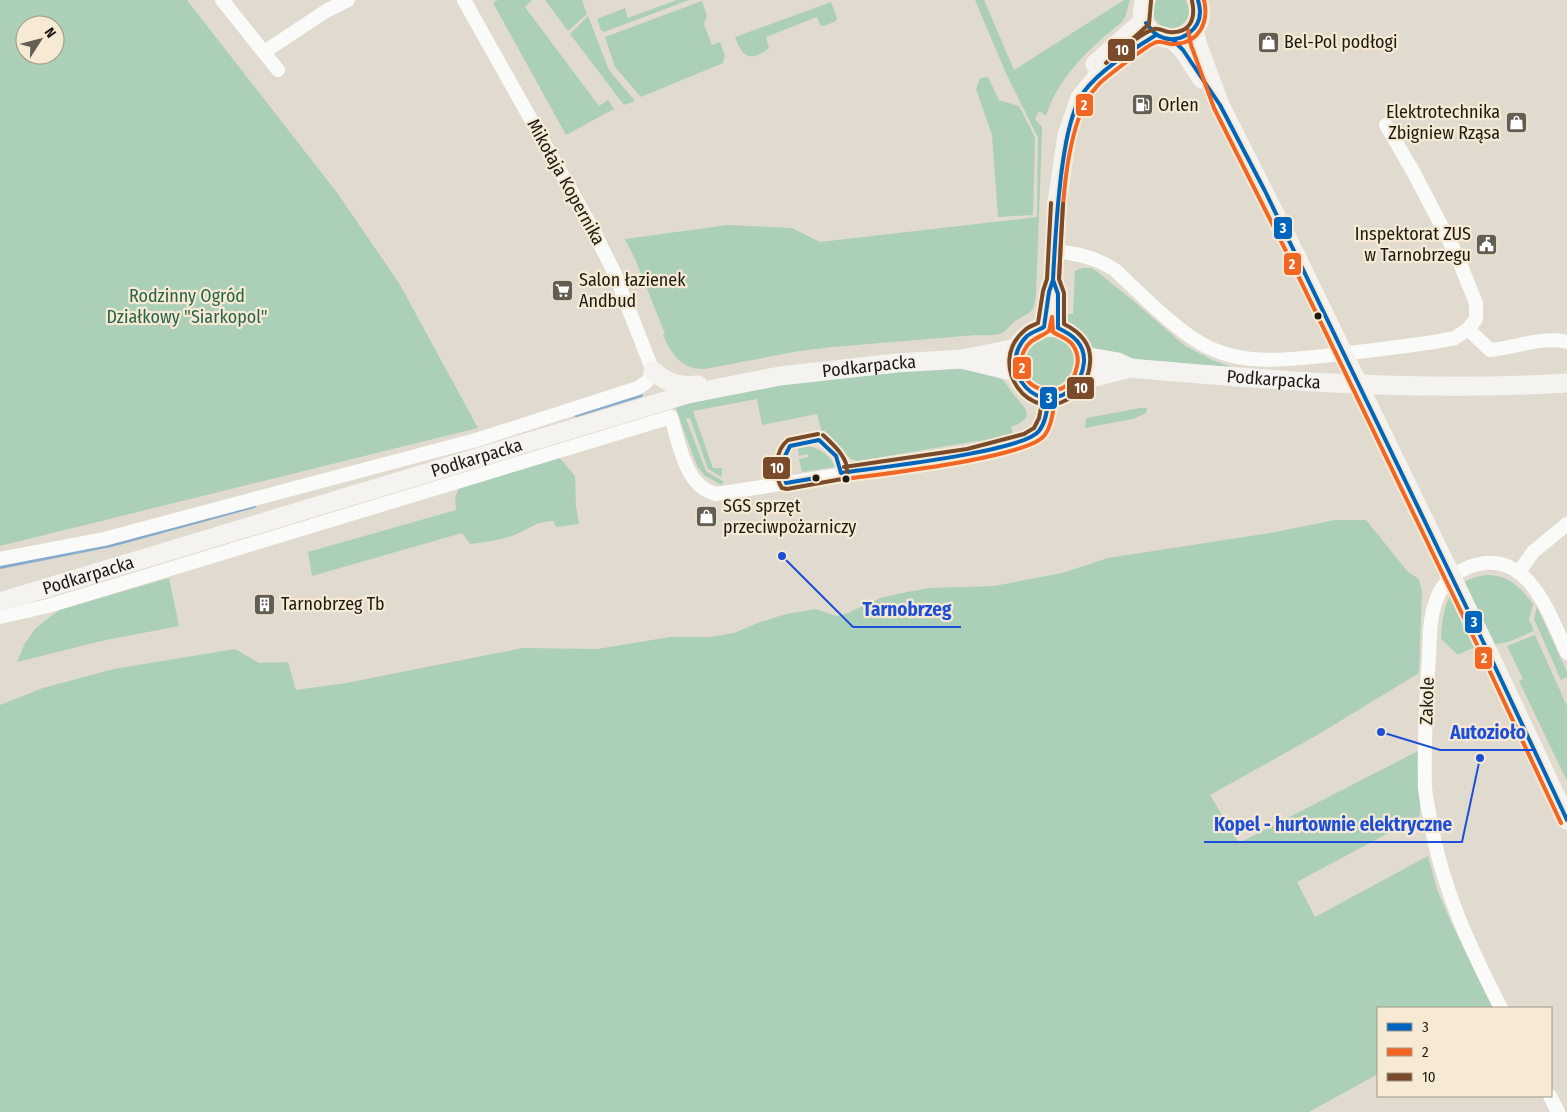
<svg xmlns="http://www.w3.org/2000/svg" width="1567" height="1112" font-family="'Fira Sans Condensed',sans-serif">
  <rect width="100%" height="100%" fill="#e1dbcf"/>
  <path fill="#accfb7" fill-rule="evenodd" d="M 0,0 L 187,0 L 338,194 L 399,283 L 478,428 L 0,546 ZM 25,25 L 55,25 L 55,55 L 25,55 Z
    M 498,0 L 532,0 L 525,7 L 599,106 L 608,100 L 614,109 L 566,135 L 493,3 Z
    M 545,0 L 582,0 L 587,14 L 568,31 Z
    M 677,0 L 689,0 L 604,32 L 601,30 L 597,19 L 625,8 L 628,18 Z
    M 975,0 L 984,0 L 1014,70 L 1124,0 L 1130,0 L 1125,17 L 1122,22 C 1090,48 1059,75 1046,116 L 1039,111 L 1035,119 L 1042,127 L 1042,134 L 1036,294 C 1033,317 1031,310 1014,322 C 1009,326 1006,332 999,334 C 992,336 983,335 976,335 L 833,347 L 799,351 L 705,369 C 682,370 671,354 663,335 L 665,334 L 636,261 L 625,239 L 728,225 L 792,228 L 820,242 L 1037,217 L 1038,138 L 1005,71 Z
    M 1157,0 L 1185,0 C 1200,21 1167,41 1155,19 C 1152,12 1153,6 1157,0 Z
    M 702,1 L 707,16 L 704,24 L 712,45 L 720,42 L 725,56 L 723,63 L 641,97 L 615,67 L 605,37 Z
    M 831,2 L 837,18 L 836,21 L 824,26 L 820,25 L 817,17 L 766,37 L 769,48 C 750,63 742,57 735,37 Z
    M 588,16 L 609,70 L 635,101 L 624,105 L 570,34 Z
    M 988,77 L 999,100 L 1019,106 L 1035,137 L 1033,215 L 998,217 L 992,135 L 976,89 L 980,78 Z
    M 1082,268 L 1091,268 L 1095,270 L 1130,298 L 1184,345 L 1212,360 L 1232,367 L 1136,360 L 1092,350 L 1080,334 L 1068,322 L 1065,314 L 1073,314 L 1075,271 Z
    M1025 362a25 25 0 1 1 50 0a25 25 0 1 1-50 0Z
    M 989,368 L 990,376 C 1006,377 1005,384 1014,395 C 1027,409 1036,417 1011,427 L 1013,434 L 983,442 L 977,441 L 858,461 L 851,459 L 822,433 L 817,414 L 762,425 L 757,399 L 693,411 L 713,468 L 722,468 L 722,477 L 708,469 L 690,418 L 686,419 L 706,471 L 724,482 L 721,485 L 704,475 L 697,466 L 675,406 L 736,391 L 879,370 Z
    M 1140,408 L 1147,408 L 1146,413 L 1133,419 L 1085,428 L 1086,418 Z
    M 808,446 C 820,449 831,456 835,467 L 802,472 L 799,459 L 808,457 L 808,454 L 799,456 L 798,448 Z
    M 559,457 L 575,476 L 576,506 L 579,524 L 556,527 L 554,521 C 537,521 531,528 517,534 C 502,540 486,542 470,544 L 462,533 L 312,576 L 308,552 L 456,510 L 455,498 L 459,488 Z
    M 1335,520 L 1366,520 L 1408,572 L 1419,579 L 1422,592 L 1419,673 L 1314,737 L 1210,795 L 1239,843 L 1420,750 L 1420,816 L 1297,882 L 1315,917 L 1428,856 L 1437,889 L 1451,922 L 1493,1008 L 1378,1008 L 1378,1074 L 1309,1112 L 0,1112 L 0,705 L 43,688 L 114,669 L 235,649 L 259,663 L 288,662 L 296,690 L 346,683 L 523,648 L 597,649 L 670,637 L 710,637 L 734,633 L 760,622 L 786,614 L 816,609 L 837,616 L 848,613 L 880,598 L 907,592 L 930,588 L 994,586 L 1062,573 L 1108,558 L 1270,533 Z
    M 1486,575 C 1507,574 1521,587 1533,604 L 1529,619 L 1534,631 L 1508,642 L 1470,649 L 1458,655 L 1441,639 C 1443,606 1448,580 1486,575 Z
    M 169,578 L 179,626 L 101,641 L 17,662 L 25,643 L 36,628 L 59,610 Z
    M 1537,607 L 1567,672 L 1567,677 L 1561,680 L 1534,619 Z
    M 1535,635 L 1567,706 L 1567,781 L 1519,681 L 1523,679 L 1507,646 Z"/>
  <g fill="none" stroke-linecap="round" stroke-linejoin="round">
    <path stroke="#85accd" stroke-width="4" d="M 576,415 L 641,395
      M 0,567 L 111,545 L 254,506"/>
    <path stroke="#fafaf8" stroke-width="14" d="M 222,0 L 278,70
      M 264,52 L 326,11 L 348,0
      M 1386,125 L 1414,173 L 1457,256 L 1476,303 L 1476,319 L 1468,329
      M 1055,251 C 1078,254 1095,257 1115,270 C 1141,294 1180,335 1212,349 C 1250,366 1292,359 1332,355 C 1366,351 1400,347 1434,342 L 1455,338 L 1468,329 L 1490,350 C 1516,348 1540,336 1567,342
      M 0,559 L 104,539 L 476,440 L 638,388 C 646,383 650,380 653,371 L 614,272 L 593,230 L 464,0
      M 1519,572 L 1533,552 L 1567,524
      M 0,617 L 48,606 L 671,417 C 679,443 685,487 716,494 L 968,455 L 1017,444 L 1027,440 L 1039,432 L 1045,420 L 1049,398
      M 1501,1008 C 1470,948 1441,886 1430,818 C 1428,808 1426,798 1425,788 C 1424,745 1426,700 1429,656 C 1430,639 1429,620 1435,604 C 1440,586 1451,574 1469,567 C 1527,545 1549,613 1567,653
      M 1550,1096 L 1558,1112"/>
    <g stroke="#f5f3ef" stroke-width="19">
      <path d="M 1145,0 C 1127,51 1216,52 1198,0"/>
      <path d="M 1194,29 L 1197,43 L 1220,105 L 1297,258 L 1490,656 L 1567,820"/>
      <path d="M 1173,40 L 1183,50 L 1202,79"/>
      <path d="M 1095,64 L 1144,20"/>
      <path d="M 1044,327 L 1049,292 L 1053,280 L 1057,203 L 1067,135 L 1080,98 L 1096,78 L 1138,46 L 1156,35"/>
      <circle cx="1049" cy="362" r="35"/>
      <path id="s1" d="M 1084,356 L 1118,362 L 1130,368 C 1275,381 1421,392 1567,383"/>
      <path d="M 965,360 L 1016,372"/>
      <path d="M 653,371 C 667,383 680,387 698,385"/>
      <path d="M 1079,381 L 1130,368"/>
      <path id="s2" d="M 0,602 L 688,394 L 780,376 L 897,363 L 962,359 L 1017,348"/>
    </g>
    <defs>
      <path id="bus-1" d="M 1146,23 C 1151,29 1155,36 1164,38 C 1181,43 1200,30 1200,12 C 1200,8 1199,4 1198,0
        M 1173,40 L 1183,50 L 1220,105 L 1265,191 L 1490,656 L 1567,820
        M 1053,280 L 1058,294 L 1058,328 C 1073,335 1085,344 1084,362 C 1083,371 1080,380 1074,386 C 1042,422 993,370 1027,336 C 1032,332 1039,330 1044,327 L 1049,292 Z
        M 1053,280 C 1055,240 1057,201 1063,161 C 1066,140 1070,117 1080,98 C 1092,75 1133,49 1156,35
        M 816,478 L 786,483 L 782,462 L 790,446 L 819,440 L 836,456 L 841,473 C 874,468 1023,452 1039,431 C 1046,422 1047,409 1049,398"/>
      <path id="bus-2" d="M 1188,30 L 1191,45 L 1214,108 L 1291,261 L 1484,659 L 1561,823
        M 1059,279 C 1062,225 1062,151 1085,103 C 1088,96 1094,90 1099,84 C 1105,78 1151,42 1157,42 C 1163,41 1170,45 1176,44 C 1200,42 1209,21 1204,0
        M 1052,317 L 1053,332 C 1059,336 1067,338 1072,344 C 1077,350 1079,359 1077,366 C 1069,412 1004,387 1025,349 C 1030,339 1041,337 1049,331 Z
        M 846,479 C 881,474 1025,458 1044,436 C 1052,426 1053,411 1055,399"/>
      <path id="bus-3" d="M 1151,1 L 1149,24 L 1106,63 C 1117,54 1140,33 1154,29 C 1159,28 1164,31 1169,32 C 1190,34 1196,19 1192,1
        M 1051,203 L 1047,279 L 1043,291 L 1038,323 C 1034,325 1028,327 1025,330 C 985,363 1029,428 1073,396 C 1083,388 1089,376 1090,363 C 1092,344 1080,332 1064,324 L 1064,293 L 1059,279 L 1063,204
        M 818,434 L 788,440 C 775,450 773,475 782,488 L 787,489 L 842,479 L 846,477 C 852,461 834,445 823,435
        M 844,467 L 967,449 L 1024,434 L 1034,428 L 1039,418 L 1043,397"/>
    </defs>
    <use href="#bus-1" stroke="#f6ead5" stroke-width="8"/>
    <use href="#bus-2" stroke="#f6ead5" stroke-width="8"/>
    <use href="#bus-3" stroke="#f6ead5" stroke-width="8"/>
    <use href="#bus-1" stroke="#0065bd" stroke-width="4"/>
    <use href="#bus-2" stroke="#f26522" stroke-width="4"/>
    <use href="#bus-3" stroke="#7a4b2a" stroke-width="4"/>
  </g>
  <defs>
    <symbol id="shop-square" viewBox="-11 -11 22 22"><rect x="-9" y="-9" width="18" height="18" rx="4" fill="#625e54" stroke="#f6ead5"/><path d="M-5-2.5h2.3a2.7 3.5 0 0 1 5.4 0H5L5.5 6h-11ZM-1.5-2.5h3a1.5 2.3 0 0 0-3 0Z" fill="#fff"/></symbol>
    <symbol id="fuel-square" viewBox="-11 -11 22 22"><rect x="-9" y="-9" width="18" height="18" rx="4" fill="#625e54" stroke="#f6ead5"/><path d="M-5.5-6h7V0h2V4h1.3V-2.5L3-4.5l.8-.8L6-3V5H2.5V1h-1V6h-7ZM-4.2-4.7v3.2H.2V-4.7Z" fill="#fff"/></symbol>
    <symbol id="civic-square" viewBox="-11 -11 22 22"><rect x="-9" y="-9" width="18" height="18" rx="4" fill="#625e54" stroke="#f6ead5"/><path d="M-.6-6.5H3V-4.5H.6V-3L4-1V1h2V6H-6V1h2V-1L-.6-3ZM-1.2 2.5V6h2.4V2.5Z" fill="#fff"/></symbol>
    <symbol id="supermarket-square" viewBox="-11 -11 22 22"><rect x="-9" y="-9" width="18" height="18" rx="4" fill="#625e54" stroke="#f6ead5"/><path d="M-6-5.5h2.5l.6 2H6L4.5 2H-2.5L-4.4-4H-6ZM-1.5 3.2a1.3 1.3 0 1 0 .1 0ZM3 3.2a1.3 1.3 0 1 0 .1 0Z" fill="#fff"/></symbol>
    <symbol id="building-square" viewBox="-11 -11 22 22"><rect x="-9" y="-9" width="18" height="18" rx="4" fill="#625e54" stroke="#f6ead5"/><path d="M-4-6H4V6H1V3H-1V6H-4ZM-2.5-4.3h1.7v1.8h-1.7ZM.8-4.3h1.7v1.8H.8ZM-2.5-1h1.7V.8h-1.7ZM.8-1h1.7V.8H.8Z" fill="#fff"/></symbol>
  </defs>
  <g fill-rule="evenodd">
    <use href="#shop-square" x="1256" y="30" width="25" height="25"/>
    <use href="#fuel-square" x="1130" y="92" width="25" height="25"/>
    <use href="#shop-square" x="1504" y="110" width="25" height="25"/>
    <use href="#civic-square" x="1474" y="232" width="25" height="25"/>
    <use href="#supermarket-square" x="550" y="278" width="25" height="25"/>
    <use href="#shop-square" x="694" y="504" width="25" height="25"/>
    <use href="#building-square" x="252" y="592" width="25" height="25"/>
  </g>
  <g fill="#1e1a12" stroke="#f6ead5" stroke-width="2">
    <circle cx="1318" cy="316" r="4.5"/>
    <circle cx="816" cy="478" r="4.5"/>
    <circle cx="846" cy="479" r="4.5"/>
  </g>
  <g text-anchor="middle" stroke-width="4.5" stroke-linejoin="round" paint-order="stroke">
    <g font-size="18" fill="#1e1a12" stroke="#f6ead5" text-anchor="start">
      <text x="1284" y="48">Bel-Pol podłogi</text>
      <text x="1158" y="111">Orlen</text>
      <text x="1500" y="118" text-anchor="end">Elektrotechnika<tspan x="1500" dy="21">Zbigniew Rząsa</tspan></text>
      <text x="1471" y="240" text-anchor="end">Inspektorat ZUS<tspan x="1471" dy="21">w Tarnobrzegu</tspan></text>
      <text x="579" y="286">Salon łazienek<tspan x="579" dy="21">Andbud</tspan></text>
      <text x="723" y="512">SGS sprzęt<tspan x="723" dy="21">przeciwpożarniczy</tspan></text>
      <text x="281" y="610">Tarnobrzeg Tb</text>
    </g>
    <g font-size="18" fill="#1e1a12" stroke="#f6ead5">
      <text transform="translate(566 182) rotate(61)" y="6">Mikołaja Kopernika</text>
      <text dy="6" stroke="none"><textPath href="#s2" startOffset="902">Podkarpacka</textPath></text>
      <text dy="6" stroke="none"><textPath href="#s1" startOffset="192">Podkarpacka</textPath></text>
      <text dy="6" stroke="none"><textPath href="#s2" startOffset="498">Podkarpacka</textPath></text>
      <text dy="6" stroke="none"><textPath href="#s2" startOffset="92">Podkarpacka</textPath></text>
      <text transform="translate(1427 701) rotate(-88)" y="6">Zakole</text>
    </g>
    <g font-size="18" fill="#276449" stroke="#f6ead5">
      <text x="187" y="302">Rodzinny Ogród<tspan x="187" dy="21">Działkowy "Siarkopol"</tspan></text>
    </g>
  </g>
  <path fill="none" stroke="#1d4ed8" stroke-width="2" d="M782 556L853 627H961M1381 732L1440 750H1535M1480 758L1462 842H1204"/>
  <g fill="#1d4ed8" stroke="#f6ead5" stroke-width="2">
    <circle cx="782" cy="556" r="5"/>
    <circle cx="1381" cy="732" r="5"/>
    <circle cx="1480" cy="758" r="5"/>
  </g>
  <g font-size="19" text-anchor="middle" font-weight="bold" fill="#1d4ed8" stroke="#f6ead5" stroke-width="4.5" stroke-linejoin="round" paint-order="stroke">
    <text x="907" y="616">Tarnobrzeg</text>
    <text x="1488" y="739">Autozioło</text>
    <text x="1333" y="831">Kopel - hurtownie elektryczne</text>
  </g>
  <g stroke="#f6ead5" stroke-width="2">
    <rect x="1107" y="38" width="29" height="24" rx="5" fill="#7a4b2a"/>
    <rect x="1075" y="93" width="19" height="24" rx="5" fill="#f26522"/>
    <rect x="1273" y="216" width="20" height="24" rx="5" fill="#0065bd"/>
    <rect x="1283" y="252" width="19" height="24" rx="5" fill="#f26522"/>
    <rect x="1012" y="356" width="20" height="24" rx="5" fill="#f26522"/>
    <rect x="1066" y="376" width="29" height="24" rx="5" fill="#7a4b2a"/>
    <rect x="1039" y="386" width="19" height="24" rx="5" fill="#0065bd"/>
    <rect x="762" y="456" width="29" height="24" rx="5" fill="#7a4b2a"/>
    <rect x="1464" y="610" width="19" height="24" rx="5" fill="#0065bd"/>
    <rect x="1474" y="646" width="19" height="24" rx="5" fill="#f26522"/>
  </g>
  <g font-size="14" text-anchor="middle" font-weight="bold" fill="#fff">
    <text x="1122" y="55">10</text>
    <text x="1084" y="110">2</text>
    <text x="1283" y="233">3</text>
    <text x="1292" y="269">2</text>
    <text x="1022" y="373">2</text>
    <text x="1081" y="393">10</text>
    <text x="1049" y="403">3</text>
    <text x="777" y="473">10</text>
    <text x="1474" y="627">3</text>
    <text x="1484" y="663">2</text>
  </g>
  <rect x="1377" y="1007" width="175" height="90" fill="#f6ead5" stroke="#a09787"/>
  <rect x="1387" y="1023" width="25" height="8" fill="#0065bd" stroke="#a09787"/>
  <text x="1422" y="1032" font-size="15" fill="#1e1a12">3</text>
  <rect x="1387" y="1048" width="25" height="8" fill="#f26522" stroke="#a09787"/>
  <text x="1422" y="1057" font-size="15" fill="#1e1a12">2</text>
  <rect x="1387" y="1073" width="25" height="8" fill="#7a4b2a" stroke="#a09787"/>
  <text x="1422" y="1082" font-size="15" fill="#1e1a12">10</text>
  <g transform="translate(40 40) rotate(54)"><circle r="24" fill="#f6ead5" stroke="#a09787"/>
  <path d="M0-4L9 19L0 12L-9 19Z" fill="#625e54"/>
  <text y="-8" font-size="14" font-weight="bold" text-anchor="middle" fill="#1e1a12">N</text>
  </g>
</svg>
